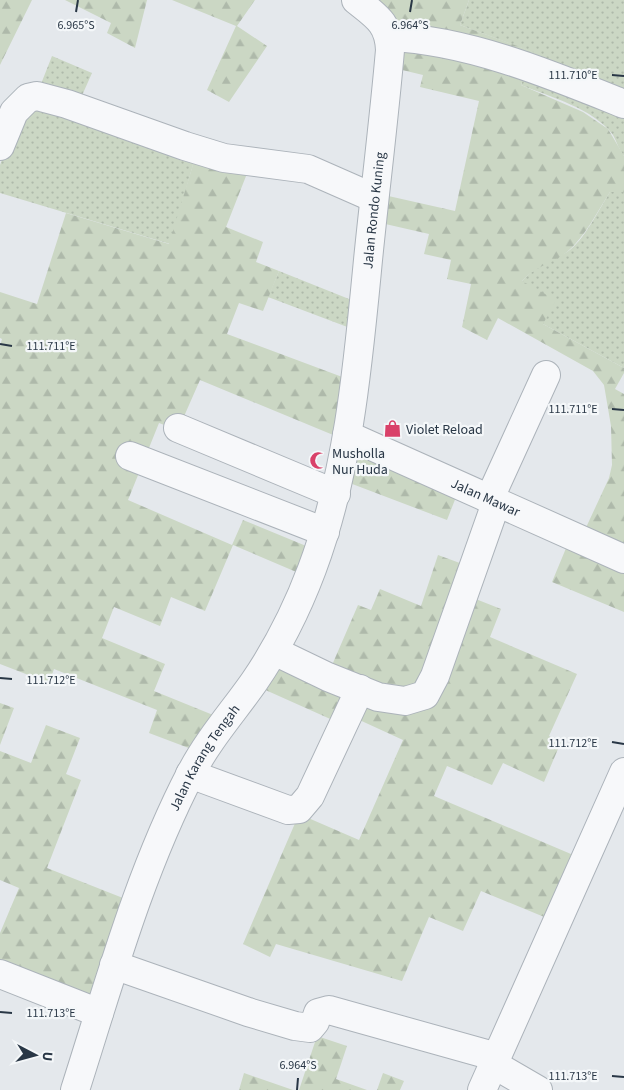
<svg xmlns="http://www.w3.org/2000/svg" width="624" height="1090" font-family="'Source Sans 3',sans-serif">
  <defs>
    <pattern id="grass-dots" width="8" height="8" patternUnits="userSpaceOnUse" patternTransform="scale(1.25)"><rect width="8" height="8" fill="#cbd7c4"/><path d="M2 2h.1M6 6h.1" fill="none" stroke="#aeb9aa" stroke-width="1.8" stroke-linecap="round"/></pattern>
    <pattern id="forest-firs" width="22" height="20" patternUnits="userSpaceOnUse" patternTransform="scale(1.25)"><rect width="22" height="20" fill="#cbd7c4"/><path d="M5 1l3.5 6h-7zM16 11l3.5 6h-7z" fill="#aeb9aa"/></pattern>
  </defs>
  <rect width="100%" height="100%" fill="#e4e8ec"/>
  <path fill="url(#grass-dots)" d="M 469,0 L 624,0 L 624,156 C 619,150 617,142 613,135 C 593,108 550,97 521,85 L 533,52 L 460,25 Z
    M 52,56 L 92,73 L 80,100 L 39,89 Z
    M 32,106 L 195,158 L 170,244 L 0,193 L 0,165 L 12,133 Z
    M 610,192 L 624,192 L 624,368 L 543,324 L 522,281 C 535,266 551,262 567,252 C 584,241 599,209 610,192 Z
    M 279,271 L 354,301 L 350,328 L 268,297 Z"/>
  <path fill="url(#forest-firs)" d="M 0,0 L 32,0 L 0,65 Z
    M 65,0 L 147,0 L 135,48 L 107,33 L 111,23 Z
    M 172,0 L 255,0 L 237,26 L 267,46 L 229,102 L 207,90 L 236,26 Z
    M 375,0 L 469,0 L 460,25 L 534,52 L 521,85 L 583,112 L 608,129 L 624,156 L 624,192 L 610,192 C 597,212 585,237 567,252 C 552,264 535,266 522,281 L 556,300 L 543,324 L 624,368 L 624,373 L 615,389 L 624,394 L 624,552 L 583,534 L 609,478 L 612,465 L 611,426 L 604,385 L 593,371 L 498,318 L 487,340 L 462,327 L 471,284 L 447,279 L 451,260 L 424,254 L 429,234 L 381,223 L 384,195 L 455,211 L 479,101 L 420,87 L 423,75 L 398,69 Z
    M 195,158 L 248,171 L 226,227 L 263,242 L 256,262 L 279,271 L 263,311 L 239,303 L 227,334 L 345,378 L 338,437 L 200,380 L 178,430 L 159,423 L 128,500 L 232,545 L 243,520 L 311,548 L 301,574 L 233,545 L 205,611 L 171,597 L 160,626 L 114,607 L 102,638 L 165,664 L 154,691 L 218,717 L 194,750 L 149,733 L 157,710 L 54,669 L 49,683 L 0,664 L 0,346 L 2,339 L 0,338 L 0,292 L 37,304 L 66,213 L 169,244 Z
    M 353,446 L 458,492 L 447,520 L 347,482 Z
    M 569,541 L 624,565 L 624,612 L 552,582 Z
    M 438,555 L 468,566 L 458,592 L 501,609 L 490,637 L 577,674 L 549,736 L 561,742 L 544,782 L 503,763 L 492,785 L 447,766 L 434,796 L 578,857 L 549,919 L 481,891 L 463,931 L 429,917 L 402,981 L 276,944 L 270,957 L 243,944 L 299,814 L 359,840 L 403,740 L 342,712 L 337,722 L 261,688 L 279,659 L 326,679 L 358,605 L 371,610 L 380,589 L 421,606 Z
    M 0,703 L 14,708 L 0,745 Z
    M 46,725 L 80,738 L 66,774 L 81,780 L 47,868 L 128,900 L 94,1005 L 0,969 L 0,933 L 19,888 L 0,880 L 0,751 L 31,763 Z
    M 317,1036 L 347,1046 L 336,1079 L 367,1090 L 299,1090 Z
    M 244,1073 L 293,1090 L 239,1090 Z
    M 383,1073 L 404,1081 L 400,1090 L 377,1090 Z"/>
  <g fill="none" stroke-linecap="round" stroke-linejoin="round">
    <defs>
      <g id="minor">
        <path d="M 390,37 C 468,40 552,75 624,104"/>
        <path d="M 0,146 L 14,112 L 28,98 L 37,96 L 67,104 L 185,146 L 224,158 L 308,169 L 374,198"/>
        <path d="M 178,428 L 336,494"/>
        <path id="s1" d="M 347,435 L 624,559"/>
        <path d="M 130,456 L 325,532"/>
        <path d="M 489,500 L 546,375"/>
        <path d="M 274,651 L 328,677 L 378,697 L 405,701 L 425,695 L 435,676 L 496,503"/>
        <path d="M 190,774 L 288,810 L 299,809 L 310,796 L 360,689"/>
        <path d="M 114,965 L 248,1012 L 295,1026 L 310,1028 L 315,1022 L 318,1013 L 329,1010 L 497,1057"/>
        <path d="M 0,974 L 99,1013"/>
        <path d="M 493,1064 L 538,1090"/>
        <path id="s2" d="M 75,1090 C 109,984 139,873 191,773 C 208,740 233,712 254,682 C 278,647 297,609 312,569 C 349,470 358,364 368,260 C 375,190 384,120 390,50 C 389,23 376,16 356,0"/>
        <path d="M 482,1090 L 624,772"/>
      </g>
    </defs>
    <use href="#minor" stroke="#acb3ba" stroke-width="30"/>
    <use href="#minor" stroke="#f7f8fa" stroke-width="28"/>
  </g>
  <path fill="none" stroke="#293746" stroke-width="2" d="M 76,12 L 78,0M 410,12 L 412,0M 612,75 L 624,76M 0,344 L 12,346M 612,409 L 624,410M 0,678 L 12,679M 612,742 L 624,744M 0,1012 L 12,1013M 612,1076 L 624,1077M 297,1090 L 298,1078"/>
  <defs>
    <symbol id="shop-bare" viewBox="-9 -9 18 18"><path d="M-5-2.5h2.3a2.7 3.5 0 0 1 5.4 0H5L5.5 6h-11ZM-1.5-2.5h3a1.5 2.3 0 0 0-3 0Z" fill="#d94169" stroke="#f4f7f9" stroke-width="2.5" paint-order="stroke"/></symbol>
    <symbol id="mosque-bare" viewBox="-9 -9 18 18"><path d="M3.5-4.9A6 6 0 1 0 3.5 4.9A5 5 0 1 1 3.5-4.9Z" fill="#d94169" stroke="#f4f7f9" stroke-width="2.5" paint-order="stroke"/></symbol>
  </defs>
  <g fill-rule="evenodd">
    <use href="#shop-bare" x="380" y="416" width="25" height="25"/>
    <use href="#mosque-bare" x="306" y="448" width="25" height="25"/>
  </g>
  <g text-anchor="middle" stroke-width="4.5" stroke-linejoin="round" paint-order="stroke">
    <g font-size="14" fill="#293746" stroke="#f4f7f9">
      <text dy="5" stroke="none"><textPath href="#s2" startOffset="941">Jalan Rondo Kuning</textPath></text>
      <text dy="5" stroke="none"><textPath href="#s1" startOffset="152">Jalan Mawar</textPath></text>
      <text dy="5" stroke="none"><textPath href="#s2" startOffset="358">Jalan Karang Tengah</textPath></text>
    </g>
    <g font-size="14" fill="#293746" stroke="#f4f7f9" text-anchor="start">
      <text x="406" y="434">Violet Reload</text>
      <text x="332" y="458">Musholla<tspan x="332" dy="16">Nur Huda</tspan></text>
    </g>
  </g>
  <g font-size="12" text-anchor="middle" fill="#293746" stroke="#f4f7f9" stroke-width="4.5" stroke-linejoin="round" paint-order="stroke">
    <text x="76" y="29">6.965°S</text>
    <text x="410" y="29">6.964°S</text>
    <text x="573" y="79">111.710°E</text>
    <text x="51" y="350">111.711°E</text>
    <text x="573" y="413">111.711°E</text>
    <text x="51" y="684">111.712°E</text>
    <text x="573" y="747">111.712°E</text>
    <text x="51" y="1017">111.713°E</text>
    <text x="298" y="1069">6.964°S</text>
    <text x="573" y="1080">111.713°E</text>
  </g>
  <g transform="translate(35 1055) rotate(96)" stroke="#f4f7f9" stroke-width="4" paint-order="stroke">
  <path d="M0-4L9 19L0 12L-9 19Z" fill="#293746"/>
  <text y="-8" font-size="14" font-weight="bold" text-anchor="middle" fill="#293746">U</text>
  </g>
</svg>
